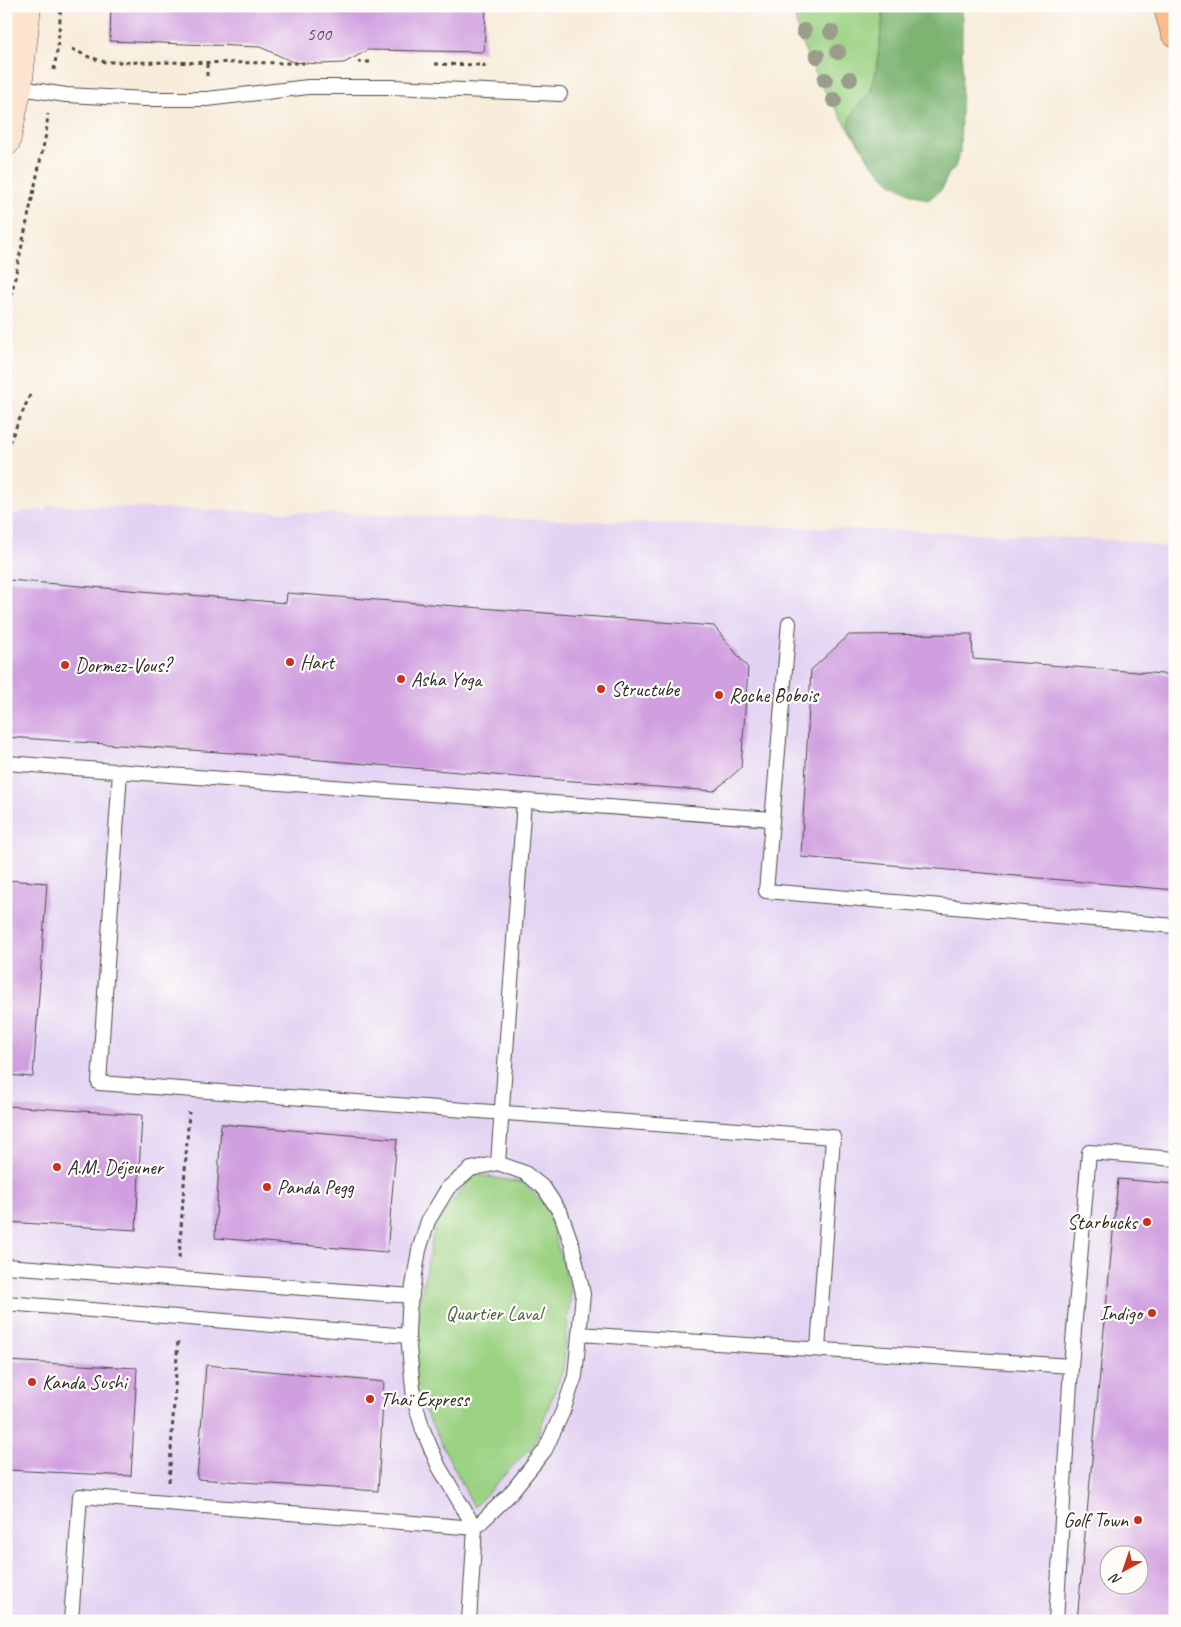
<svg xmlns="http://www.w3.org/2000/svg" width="1181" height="1627" font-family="Caveat,sans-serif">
  <rect width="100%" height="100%" fill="#fdfcf7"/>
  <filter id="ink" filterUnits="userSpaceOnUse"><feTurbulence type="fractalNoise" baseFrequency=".02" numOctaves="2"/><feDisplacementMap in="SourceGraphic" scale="10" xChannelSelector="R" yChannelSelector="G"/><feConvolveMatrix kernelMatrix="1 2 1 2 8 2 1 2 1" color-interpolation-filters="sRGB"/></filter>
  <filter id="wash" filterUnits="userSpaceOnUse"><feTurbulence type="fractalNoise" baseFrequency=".0096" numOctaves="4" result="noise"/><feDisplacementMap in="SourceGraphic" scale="20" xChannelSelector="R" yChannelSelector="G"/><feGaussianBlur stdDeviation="1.12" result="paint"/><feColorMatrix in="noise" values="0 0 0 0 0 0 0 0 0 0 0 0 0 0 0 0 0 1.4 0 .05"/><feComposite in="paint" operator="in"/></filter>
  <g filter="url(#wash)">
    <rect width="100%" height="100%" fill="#f8ecda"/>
    <path fill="#e3d3f3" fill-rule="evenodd" d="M 47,505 L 951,532 L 1132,541 L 1175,549 L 1175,1621 L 6,1621 L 6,517 L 26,511 L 46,510 ZM 1108,1554 L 1138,1554 L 1138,1584 L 1108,1584 Z"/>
    <path fill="#9cd284" stroke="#647e58" d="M 793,6 L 884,6 L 876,72 L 870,93 L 860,103 L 849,125 L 862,149 C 833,104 800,60 793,6 Z
      M 473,1174 L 523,1183 L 546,1206 L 571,1292 L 563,1370 L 534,1444 L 474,1507 L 414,1390 L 420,1300 L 435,1225 Z"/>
    <path fill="#7db472" stroke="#54704e" d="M 884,6 L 962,6 L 962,74 L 960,152 L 955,167 L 948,175 L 942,189 L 928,200 L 909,193 L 890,182 L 871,163 L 849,126 L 851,116 L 860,103 L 870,93 L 876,72 Z"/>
    <g id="blocks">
      <path fill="#d09fe0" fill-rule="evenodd" d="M 111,6 L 486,6 L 484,52 L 368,50 L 344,63 L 319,64 L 293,62 L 260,47 L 110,41 Z
        M 8,580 L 286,603 L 287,593 L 714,626 L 748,668 L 741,768 L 714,791 L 517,777 L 274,756 L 7,737 L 11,654 L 6,654 Z
        M 972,634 L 973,659 L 1175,675 L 1175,890 L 801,857 L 811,670 L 849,635 Z
        M 6,880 L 47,883 L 33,1077 L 6,1075 Z
        M 6,1106 L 142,1115 L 136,1230 L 6,1222 Z
        M 221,1124 L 397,1139 L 387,1252 L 215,1238 Z
        M 1118,1179 L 1175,1184 L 1175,1621 L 1077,1621 ZM 1108,1554 L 1138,1554 L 1138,1584 L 1108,1584 Z
        M 6,1361 L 137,1368 L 131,1476 L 6,1470 Z
        M 206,1365 L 384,1382 L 378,1491 L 197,1479 Z"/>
    </g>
  </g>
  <g filter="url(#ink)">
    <use href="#blocks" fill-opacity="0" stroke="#4a4845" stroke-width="1"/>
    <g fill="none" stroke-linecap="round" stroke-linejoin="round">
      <defs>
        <path id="lane" d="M 14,87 L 66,95 L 146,99 L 207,99 L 308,87 L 392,87 L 560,94
          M 789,623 L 766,891 L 1175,926
          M 6,763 L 772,819
          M 120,772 L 99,1083 L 833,1137 L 818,1349
          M 498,1163 L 524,801
          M 6,1266 L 412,1296
          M 6,1303 L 408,1336
          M 579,1334 L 1071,1366 L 1056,1621
          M 1071,1366 L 1089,1152 L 1175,1159
          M 71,1621 L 80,1496 L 475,1528 L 509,1495 L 545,1450 L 563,1411 L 575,1376 L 583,1294 L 572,1245 L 561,1214 L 544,1188 L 525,1173 L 498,1163 L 471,1169 L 448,1188 L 428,1221 L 419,1250 L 409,1310 L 408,1336 L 414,1399 L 423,1430 L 439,1467 L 475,1528 L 469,1621"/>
        <path id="secondary" d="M 6,142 L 18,87 L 27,6"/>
        <path id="highway" d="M 1167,6 L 1175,33"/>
      </defs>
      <use href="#lane" stroke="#4a4845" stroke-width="16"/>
      <use href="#secondary" stroke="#4a4845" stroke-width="29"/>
      <use href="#highway" stroke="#4a4845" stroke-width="29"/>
      <path stroke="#4a4845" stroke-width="3" stroke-dasharray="4 4" stroke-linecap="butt" d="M 72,49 L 89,57 L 105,62 L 304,63
        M 358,62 L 371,62
        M 435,64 L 484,65 L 484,70
        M 54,70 L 58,45 L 61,6
        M 207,76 L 207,61
        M 6,319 L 46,134 L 48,114
        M 6,364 L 11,375
        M 6,450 L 30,395
        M 179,1258 L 189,1112
        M 169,1482 L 178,1339"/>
      <use href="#lane" stroke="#fff" stroke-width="14"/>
      <use href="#secondary" stroke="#fde4d1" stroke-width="28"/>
      <use href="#highway" stroke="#fbbb8c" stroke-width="28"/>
    </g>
    <g fill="#9a9d89">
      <circle cx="804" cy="31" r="8"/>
      <circle cx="831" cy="32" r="8"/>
      <circle cx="838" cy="52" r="8"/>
      <circle cx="817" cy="56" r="8"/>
      <circle cx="850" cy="79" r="8"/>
      <circle cx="825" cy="80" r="8"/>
      <circle cx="834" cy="100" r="8"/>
    </g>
  </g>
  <g fill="#c8321e" stroke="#fdfcf7" stroke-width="2">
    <circle cx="290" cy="662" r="5"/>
    <circle cx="65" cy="665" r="5"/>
    <circle cx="401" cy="679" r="5"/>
    <circle cx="601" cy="689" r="5"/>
    <circle cx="719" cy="695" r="5"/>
    <circle cx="57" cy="1167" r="5"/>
    <circle cx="267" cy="1187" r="5"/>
    <circle cx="1147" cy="1222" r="5"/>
    <circle cx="1152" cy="1313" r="5"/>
    <circle cx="32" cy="1382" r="5"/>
    <circle cx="370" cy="1399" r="5"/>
    <circle cx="1138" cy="1520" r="5"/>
  </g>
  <g text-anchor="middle" stroke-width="4.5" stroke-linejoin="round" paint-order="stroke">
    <g font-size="18" fill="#544858">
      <text x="319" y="40">500</text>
    </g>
    <g font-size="20" fill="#2b2b2b" stroke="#fdfcf7" text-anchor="start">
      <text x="300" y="669">Hart</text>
      <text x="75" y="672">Dormez-Vous?</text>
      <text x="411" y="686">Asha Yoga</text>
      <text x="611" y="696">Structube</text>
      <text x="729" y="702">Roche Bobois</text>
      <text x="67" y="1174">A.M. Déjeuner</text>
      <text x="277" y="1194">Panda Pegg</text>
      <text x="1137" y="1229" text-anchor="end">Starbucks</text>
      <text x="1142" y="1320" text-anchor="end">Indigo</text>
      <text x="42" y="1389">Kanda Sushi</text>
      <text x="380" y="1406">Thaï Express</text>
      <text x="1128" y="1527" text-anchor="end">Golf Town</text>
    </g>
    <g font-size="20" fill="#4d5d46" stroke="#fdfcf7">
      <text x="494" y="1320">Quartier Laval</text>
    </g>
  </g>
  <rect width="1181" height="1627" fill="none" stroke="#fdfcf7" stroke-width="25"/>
  <g transform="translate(1124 1570) rotate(220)"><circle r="24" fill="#fdfcf7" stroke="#a9a8a5"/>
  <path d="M0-4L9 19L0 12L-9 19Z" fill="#c8321e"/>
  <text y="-8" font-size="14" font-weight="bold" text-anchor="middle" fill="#2b2b2b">N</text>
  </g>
</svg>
